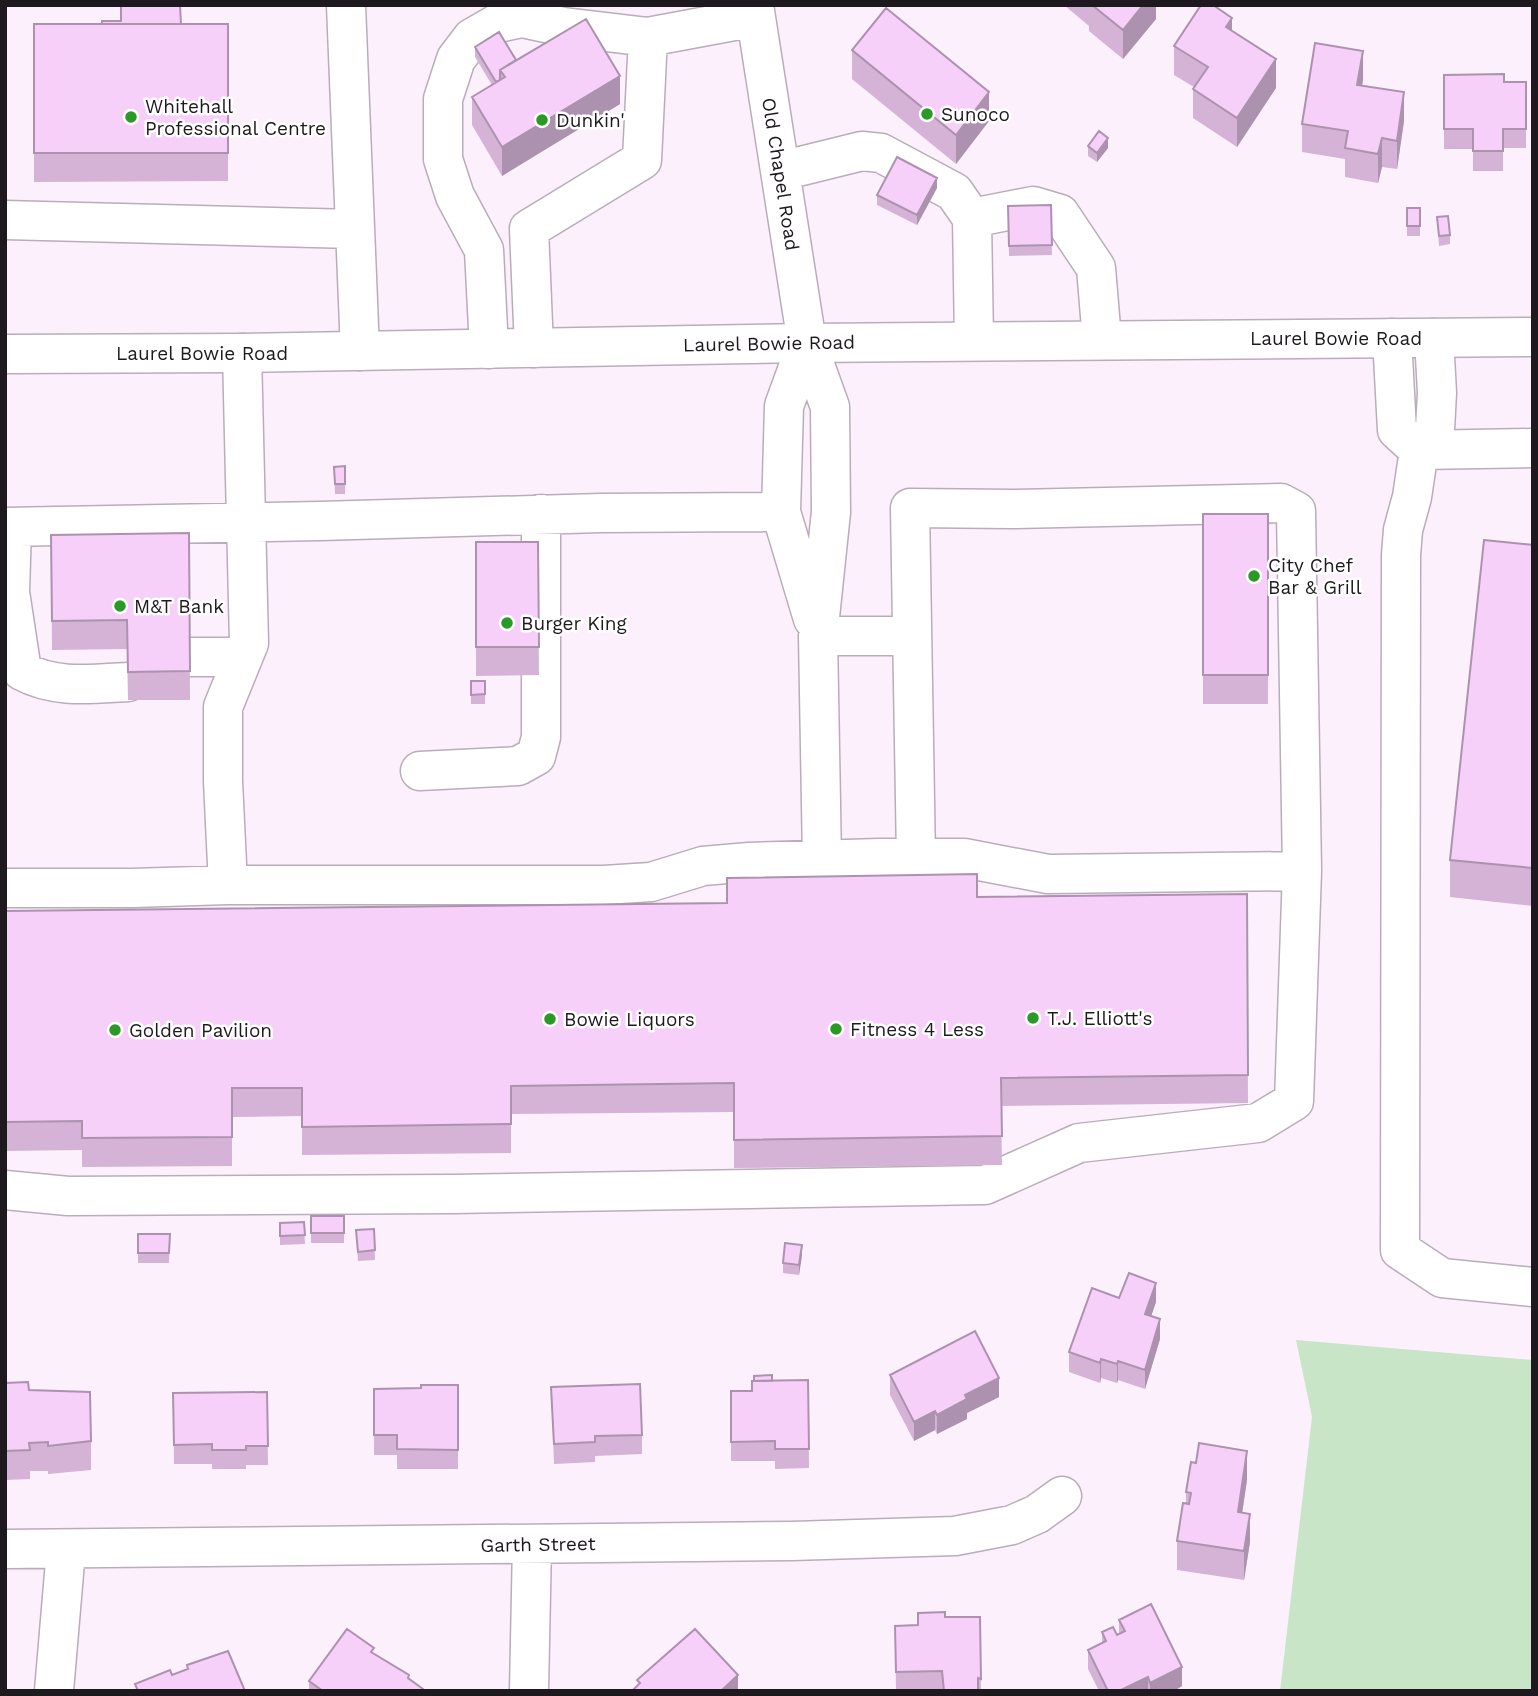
<svg xmlns="http://www.w3.org/2000/svg" width="1538" height="1696" font-family="'Work Sans',sans-serif">
  <rect width="100%" height="100%" fill="#fcf0fd"/>
  <path fill="#c9e5c7" d="M 1296,1340 L 1533,1360 L 1533,1691 L 1280,1691 L 1312,1417 Z"/>
  <g fill="none" stroke-linecap="round" stroke-linejoin="round">
    <defs>
      <path id="minor" d="M 346,5 L 360,351
        M 754,5 L 807,343 L 830,407 L 831,512 L 818,636 L 822,860
        M 781,171 L 862,151 L 881,153 L 954,192 L 972,218 L 974,341
        M 972,218 L 1033,206 L 1060,214 L 1096,268 L 1102,340
        M 5,220 L 354,229
        M 1392,338 L 1397,430 L 1419,450 L 1533,448
        M 1434,338 L 1437,393 L 1435,429 L 1419,450 L 1412,497 L 1403,530 L 1401,555 C 1401,787 1399,1019 1400,1250 L 1442,1278 L 1533,1287
        M 807,343 L 784,406 L 781,512 L 813,619
        M 534,348 L 529,229 L 642,160 L 648,37
        M 489,349 L 484,250 L 455,196 L 443,159 L 443,99 L 456,59 L 472,38 L 498,23 L 522,18 L 564,27 L 648,37 L 755,17
        M 5,527 L 320,521 L 601,513 L 781,512
        M 12,527 L 10,592 L 22,671 C 56,689 90,684 128,682
        M 818,636 L 912,636
        M 189,657 L 243,657
        M 420,771 L 518,766 L 536,756 L 541,737 L 541,514
        M 228,885 L 223,781 L 223,707 L 249,643 L 242,353
        M 5,888 L 132,888 L 228,885 L 604,885 L 651,882 L 703,866 L 749,862 L 880,858 L 964,858 L 1048,874 L 1302,871
        M 5,1190 L 68,1196 L 453,1194 L 985,1185 L 1079,1143 L 1258,1123 L 1294,1101 L 1302,871 L 1296,511 L 1281,503 L 1013,509 L 910,508 L 916,859
        M 5,1549 L 792,1541 L 955,1536 L 1012,1525 L 1037,1514 L 1062,1496
        M 54,1691 L 66,1550
        M 529,1691 L 532,1544"/>
      <path id="major" d="M 5,354 L 242,353 L 807,343 L 1533,337"/>
    </defs>
    <use href="#minor" stroke="#b9adba" stroke-width="41"/>
    <use href="#major" stroke="#b9adba" stroke-width="41"/>
    <use href="#minor" stroke="#fff" stroke-width="38"/>
    <use href="#major" stroke="#fff" stroke-width="38"/>
  </g>
  <path fill="#d4b3d6" d="M 1064,5 L 1156,5 L 1156,19 L 1123,59 L 1089,31 L 1089,26 Z
    M 34,24 L 228,24 L 228,181 L 34,182 Z
    M 1232,31 L 1276,88 L 1237,147 L 1193,118 L 1193,89 L 1194,87 L 1174,75 L 1174,46 Z
    M 475,47 L 516,60 L 620,104 L 502,176 L 472,125 L 472,97 L 492,85 L 475,57 Z
    M 852,50 L 989,121 L 956,164 L 852,79 Z
    M 1444,75 L 1504,82 L 1526,82 L 1526,148 L 1503,148 L 1503,171 L 1473,171 L 1473,149 L 1444,149 Z
    M 1363,80 L 1362,86 L 1404,121 L 1397,169 L 1382,167 L 1378,183 L 1345,177 L 1345,159 L 1302,152 L 1302,124 Z
    M 1088,146 L 1108,148 L 1097,162 L 1088,156 Z
    M 937,188 L 917,225 L 877,205 L 877,195 Z
    M 1051,205 L 1052,255 L 1009,256 L 1008,206 Z
    M 1407,208 L 1420,208 L 1420,236 L 1407,236 Z
    M 1437,217 L 1450,235 L 1450,244 L 1439,246 Z
    M 345,466 L 345,494 L 335,494 L 334,467 Z
    M 1203,514 L 1268,514 L 1268,704 L 1203,704 Z
    M 189,533 L 190,700 L 128,700 L 127,649 L 52,650 L 51,535 Z
    M 476,542 L 538,542 L 539,675 L 476,676 Z
    M 1533,545 L 1533,906 L 1450,897 L 1450,860 Z
    M 471,681 L 485,681 L 485,704 L 471,704 Z
    M 1247,894 L 1248,1103 L 1001,1106 L 1002,1165 L 734,1168 L 734,1112 L 511,1114 L 511,1153 L 302,1155 L 302,1116 L 232,1117 L 232,1166 L 82,1167 L 82,1150 L 5,1151 L 5,911 L 727,903 L 977,897 Z
    M 311,1216 L 344,1216 L 344,1243 L 311,1243 Z
    M 304,1222 L 305,1244 L 280,1245 L 280,1223 Z
    M 374,1229 L 375,1260 L 358,1261 L 356,1230 Z
    M 138,1234 L 170,1234 L 169,1263 L 138,1263 Z
    M 802,1255 L 799,1275 L 783,1273 L 783,1263 Z
    M 1119,1298 L 1156,1302 L 1151,1316 L 1160,1339 L 1145,1389 L 1118,1380 L 1117,1383 L 1101,1378 L 1100,1383 L 1069,1372 L 1069,1352 Z
    M 890,1375 L 999,1397 L 967,1413 L 967,1419 L 937,1434 L 935,1430 L 914,1441 L 890,1395 Z
    M 808,1380 L 809,1468 L 775,1469 L 775,1461 L 731,1461 L 731,1391 L 752,1391 L 772,1381 Z
    M 5,1383 L 29,1390 L 91,1441 L 91,1470 L 48,1474 L 48,1471 L 30,1471 L 30,1479 L 5,1480 Z
    M 458,1385 L 458,1469 L 397,1469 L 397,1455 L 374,1455 L 374,1389 L 421,1388 Z
    M 551,1387 L 642,1435 L 642,1454 L 595,1456 L 595,1462 L 554,1464 Z
    M 267,1392 L 268,1465 L 246,1465 L 246,1469 L 212,1469 L 212,1464 L 174,1464 L 173,1393 Z
    M 1247,1480 L 1242,1513 L 1250,1542 L 1244,1580 L 1177,1570 L 1177,1541 L 1186,1504 L 1186,1492 Z
    M 945,1617 L 980,1617 L 981,1691 L 896,1691 L 895,1626 L 918,1625 Z
    M 1119,1620 L 1182,1686 L 1174,1691 L 1099,1691 L 1088,1669 L 1088,1650 L 1102,1643 L 1102,1632 L 1117,1635 L 1119,1634 Z
    M 374,1653 L 409,1679 L 423,1691 L 309,1691 L 309,1681 Z"/>
  <path fill="#ac92ae" d="M 1143,5 L 1156,5 L 1156,19 L 1123,59 L 1123,30 Z
    M 1232,18 L 1232,47 L 1226,27 Z
    M 1363,51 L 1363,80 L 1357,114 L 1357,85 Z
    M 1276,59 L 1276,88 L 1237,147 L 1237,118 Z
    M 620,76 L 620,104 L 502,176 L 502,147 Z
    M 989,92 L 989,121 L 956,164 L 956,135 Z
    M 1404,92 L 1404,121 L 1397,169 L 1397,141 Z
    M 1108,138 L 1108,148 L 1097,162 L 1097,153 Z
    M 1382,138 L 1382,167 L 1378,183 L 1378,154 Z
    M 937,178 L 937,188 L 917,225 L 917,215 Z
    M 802,1245 L 802,1255 L 799,1275 L 799,1265 Z
    M 1156,1283 L 1156,1302 L 1145,1334 L 1145,1314 Z
    M 1160,1319 L 1160,1339 L 1145,1389 L 1145,1370 Z
    M 1101,1359 L 1101,1378 L 1100,1383 L 1100,1363 Z
    M 1118,1361 L 1118,1380 L 1117,1383 L 1117,1364 Z
    M 999,1378 L 999,1397 L 967,1413 L 967,1419 L 937,1434 L 937,1415 L 965,1395 Z
    M 935,1411 L 935,1430 L 914,1441 L 914,1422 Z
    M 1247,1451 L 1247,1480 L 1238,1541 L 1238,1512 Z
    M 1250,1514 L 1250,1542 L 1244,1580 L 1244,1551 Z
    M 1182,1667 L 1182,1686 L 1174,1691 L 1150,1691 L 1150,1683 Z
    M 738,1675 L 738,1691 L 721,1691 Z
    M 1148,1677 L 1148,1691 L 1119,1691 Z"/>
  <path fill="#f6d0f9" stroke="#ac92ae" stroke-width="2" d="M 121,5 L 180,5 L 181,24 L 102,24 L 102,21 L 121,21 Z
    M 1092,5 L 1143,5 L 1123,30 Z
    M 1201,5 L 1213,5 L 1232,18 L 1226,27 L 1276,59 L 1237,118 L 1193,89 L 1208,67 L 1174,46 Z
    M 886,8 L 989,92 L 956,135 L 852,50 Z
    M 586,19 L 620,76 L 502,147 L 472,97 L 505,77 L 500,70 Z
    M 34,24 L 228,24 L 228,153 L 34,153 Z
    M 499,32 L 516,60 L 500,70 L 500,80 L 496,82 L 475,47 Z
    M 1315,43 L 1363,51 L 1357,85 L 1404,92 L 1397,141 L 1382,138 L 1378,154 L 1345,148 L 1348,131 L 1302,124 Z
    M 1504,74 L 1504,82 L 1526,82 L 1526,129 L 1503,129 L 1503,151 L 1473,151 L 1473,129 L 1444,129 L 1444,75 Z
    M 1099,131 L 1108,138 L 1097,153 L 1088,146 Z
    M 897,157 L 937,178 L 917,215 L 877,195 Z
    M 1051,205 L 1052,245 L 1009,246 L 1008,206 Z
    M 1407,208 L 1420,208 L 1420,226 L 1407,226 Z
    M 1448,216 L 1450,235 L 1439,236 L 1437,217 Z
    M 345,466 L 345,484 L 335,484 L 334,467 Z
    M 1203,514 L 1268,514 L 1268,675 L 1203,675 Z
    M 189,533 L 190,671 L 128,672 L 127,620 L 52,621 L 51,535 Z
    M 1484,540 L 1533,545 L 1533,868 L 1450,860 Z
    M 476,542 L 538,542 L 539,647 L 476,647 Z
    M 471,681 L 485,681 L 485,694 L 471,695 Z
    M 977,874 L 977,897 L 1247,894 L 1248,1075 L 1001,1078 L 1002,1136 L 734,1140 L 734,1083 L 511,1086 L 511,1124 L 302,1127 L 302,1088 L 232,1088 L 232,1137 L 82,1138 L 82,1121 L 5,1122 L 5,911 L 727,903 L 727,878 Z
    M 311,1216 L 344,1216 L 344,1233 L 311,1233 Z
    M 304,1222 L 305,1235 L 280,1236 L 280,1223 Z
    M 374,1229 L 375,1250 L 358,1252 L 356,1230 Z
    M 138,1234 L 170,1234 L 169,1253 L 138,1253 Z
    M 785,1243 L 802,1245 L 799,1265 L 783,1263 Z
    M 1129,1273 L 1156,1283 L 1145,1314 L 1160,1319 L 1145,1370 L 1118,1361 L 1117,1364 L 1101,1359 L 1100,1363 L 1069,1352 L 1092,1288 L 1119,1298 Z
    M 975,1331 L 999,1378 L 965,1395 L 967,1399 L 937,1415 L 935,1411 L 914,1422 L 890,1375 Z
    M 772,1375 L 772,1381 L 754,1381 L 754,1376 Z
    M 808,1380 L 809,1449 L 775,1449 L 775,1441 L 731,1442 L 731,1391 L 752,1391 L 752,1381 Z
    M 28,1382 L 29,1390 L 90,1392 L 91,1441 L 48,1446 L 48,1442 L 29,1443 L 30,1450 L 5,1451 L 5,1383 Z
    M 640,1384 L 642,1435 L 595,1436 L 595,1442 L 554,1444 L 551,1387 Z
    M 421,1385 L 458,1385 L 458,1450 L 397,1449 L 397,1435 L 374,1435 L 374,1389 L 421,1388 Z
    M 267,1392 L 268,1446 L 246,1446 L 246,1450 L 212,1450 L 212,1444 L 174,1445 L 173,1393 Z
    M 1199,1443 L 1247,1451 L 1238,1512 L 1250,1514 L 1244,1551 L 1177,1541 L 1183,1503 L 1189,1504 L 1191,1493 L 1186,1492 L 1191,1462 L 1196,1463 Z
    M 1151,1604 L 1182,1667 L 1150,1683 L 1148,1677 L 1119,1691 L 1108,1691 L 1088,1650 L 1106,1641 L 1102,1632 L 1113,1627 L 1117,1635 L 1125,1631 L 1119,1620 Z
    M 945,1612 L 945,1617 L 980,1617 L 981,1679 L 978,1678 L 978,1691 L 944,1691 L 942,1671 L 896,1672 L 895,1626 L 918,1625 L 918,1613 Z
    M 347,1629 L 374,1648 L 371,1652 L 409,1675 L 408,1678 L 423,1689 L 422,1691 L 323,1691 L 309,1681 Z
    M 695,1629 L 738,1675 L 721,1691 L 632,1691 L 640,1683 L 637,1680 Z
    M 228,1651 L 245,1691 L 138,1691 L 135,1684 L 170,1670 L 172,1675 L 188,1669 L 187,1665 Z"/>
  <g fill="#2a9926" stroke="#fff" stroke-width="2.5">
    <circle cx="927" cy="114" r="7"/>
    <circle cx="131" cy="117" r="7"/>
    <circle cx="542" cy="120" r="7"/>
    <circle cx="1254" cy="576" r="7"/>
    <circle cx="120" cy="606" r="7"/>
    <circle cx="507" cy="623" r="7"/>
    <circle cx="1033" cy="1018" r="7"/>
    <circle cx="550" cy="1019" r="7"/>
    <circle cx="836" cy="1029" r="7"/>
    <circle cx="115" cy="1030" r="7"/>
  </g>
  <g text-anchor="middle" stroke-width="5" stroke-linejoin="round" paint-order="stroke">
    <g font-size="19" fill="#1d191e" stroke="#fff" text-anchor="start">
      <text x="145" y="113">Whitehall<tspan x="145" dy="22">Professional Centre</tspan></text>
      <text x="941" y="121">Sunoco</text>
      <text x="556" y="127">Dunkin'</text>
      <text x="1268" y="572">City Chef<tspan x="1268" dy="22">Bar &amp; Grill</tspan></text>
      <text x="134" y="613">M&amp;T Bank</text>
      <text x="521" y="630">Burger King</text>
      <text x="1047" y="1025">T.J. Elliott's</text>
      <text x="564" y="1026">Bowie Liquors</text>
      <text x="850" y="1036">Fitness 4 Less</text>
      <text x="129" y="1037">Golden Pavilion</text>
    </g>
    <g font-size="19" fill="#1d191e" stroke="#fff">
      <text transform="translate(781 174) rotate(81)" y="7">Old Chapel Road</text>
      <text x="1336" y="345">Laurel Bowie Road</text>
      <text transform="translate(769 343) rotate(-1)" y="7">Laurel Bowie Road</text>
      <text x="202" y="360">Laurel Bowie Road</text>
      <text transform="translate(538 1544) rotate(-1)" y="7">Garth Street</text>
    </g>
  </g>
  <rect width="1538" height="1696" fill="none" stroke="#1d191e" stroke-width="14"/>
</svg>
